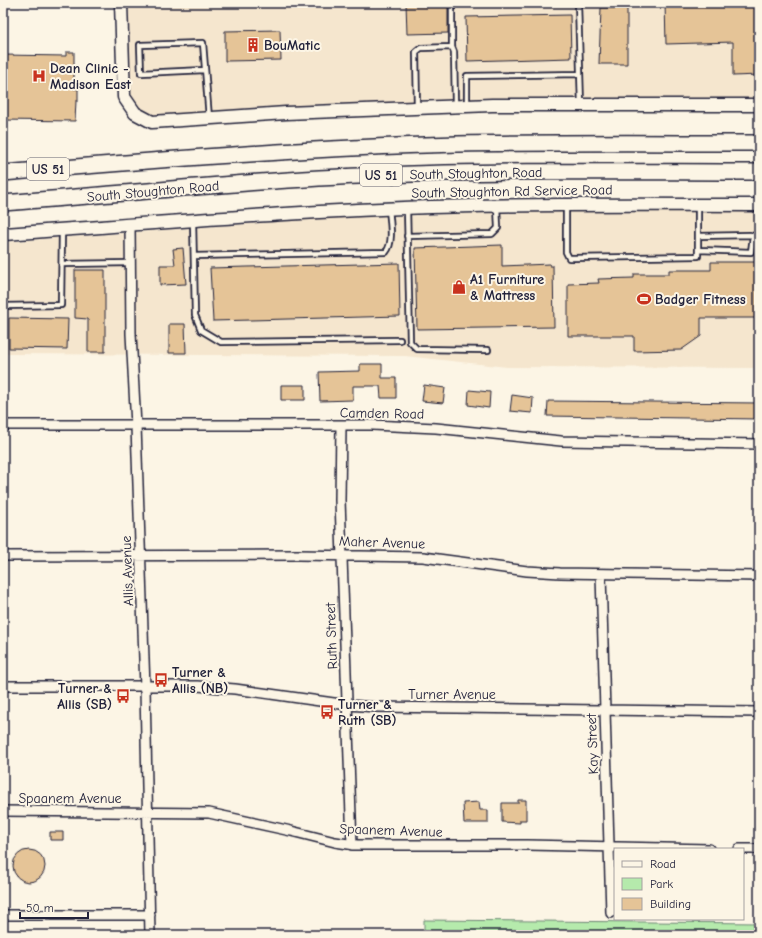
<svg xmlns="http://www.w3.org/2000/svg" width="762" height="938" font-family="'Comic Neue',sans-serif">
  <rect width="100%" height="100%" fill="#fcf5e5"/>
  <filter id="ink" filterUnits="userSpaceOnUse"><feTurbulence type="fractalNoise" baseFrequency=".025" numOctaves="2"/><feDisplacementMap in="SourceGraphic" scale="8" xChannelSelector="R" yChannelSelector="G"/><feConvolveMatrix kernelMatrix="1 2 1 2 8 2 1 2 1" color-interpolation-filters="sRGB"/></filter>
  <g filter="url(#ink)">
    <path fill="#f5e6ce" d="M 121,3 L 759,3 L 759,105 L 680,104 L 163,123 L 129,107 Z
      M 558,211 L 759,212 L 759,368 L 507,367 L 405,356 L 3,354 L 3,242 L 325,218 Z"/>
    <path fill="#b5eaac" stroke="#6c8674" d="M 424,920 L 759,923 L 759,935 L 424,935 Z"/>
    <path fill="#e5c497" stroke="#22223b" d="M 406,3 L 448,3 L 448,33 L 407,34 Z
      M 665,3 L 759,3 L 759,75 L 733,76 L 733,42 L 666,44 Z
      M 601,8 L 627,8 L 627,64 L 599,64 Z
      M 570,15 L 571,58 L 467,61 L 466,17 Z
      M 280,30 L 281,60 L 225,61 L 225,31 Z
      M 66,52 L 74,52 L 74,89 L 78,89 L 78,101 L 76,101 L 75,121 L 3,120 L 3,55 L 66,56 Z
      M 502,245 L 502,266 L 550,264 L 550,266 L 553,266 L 554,327 L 417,329 L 415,248 Z
      M 183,248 L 186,284 L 160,285 L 160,265 L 175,265 L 173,249 Z
      M 711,262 L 757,262 L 757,318 L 701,318 L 701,336 L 681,350 L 634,351 L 634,336 L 568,336 L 568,284 L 599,283 L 598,279 L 634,278 L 634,274 L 669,274 L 669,270 L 711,270 Z
      M 399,263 L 400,316 L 213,321 L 210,268 Z
      M 75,270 L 105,270 L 105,352 L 88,352 L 88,319 L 75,318 Z
      M 9,318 L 68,319 L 67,349 L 9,348 Z
      M 169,324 L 185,324 L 186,353 L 169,353 Z
      M 360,364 L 382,364 L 382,378 L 396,378 L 396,398 L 381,398 L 380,386 L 353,386 L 353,400 L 320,401 L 319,372 L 360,371 Z
      M 281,385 L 305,385 L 305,400 L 281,400 Z
      M 424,385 L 445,388 L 443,403 L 422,401 Z
      M 469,390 L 490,392 L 489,408 L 468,405 Z
      M 512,395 L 533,398 L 532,413 L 510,411 Z
      M 548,401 L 759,403 L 759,419 L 547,416 Z
      M 518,800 L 526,800 L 526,820 L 520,820 L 520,823 L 502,822 L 502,803 L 518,803 Z
      M 479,802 L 480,810 L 488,810 L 488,823 L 464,823 L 463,803 Z
      M 50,832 L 63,832 L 63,840 L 50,840 Z
      M13 866a16 16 0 1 1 32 0a16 16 0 1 1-32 0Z"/>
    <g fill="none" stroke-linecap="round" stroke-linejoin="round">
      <defs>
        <path id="service" d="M 452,3 L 452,47
          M 578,3 L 581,105
          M 205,70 L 141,73 L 140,45 L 203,43 L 209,118
          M 467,106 L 467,76 L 580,74
          M 417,108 L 416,52 L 421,48 L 452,47 L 454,52 L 455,105
          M 566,205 L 566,252 L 569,258 L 573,258 L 698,256 L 698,207
          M 407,208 L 410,342 L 417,349 L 488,350
          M 193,221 L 195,315 L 201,330 L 221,342 L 400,340
          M 407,236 L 492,234 L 498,228 L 497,206
          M 699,236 L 750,235 L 753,236 L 751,252 L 699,250
          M 194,256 L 386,252 C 394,243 390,221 389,209
          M 62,264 L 131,263
          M 3,306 L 61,305 L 62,231"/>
        <path id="minor" d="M 130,225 L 131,334 L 136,426 L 145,688 L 150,935
          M 3,425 L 372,425 L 436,428 L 561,441 L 759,444
          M 341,426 L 340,500 L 352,845
          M 3,556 L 298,555 L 423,557 L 527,571 L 560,573 L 759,576
          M 601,575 L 611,913
          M 3,686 L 197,686 L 235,689 L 348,705 L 376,707 L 759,712
          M 3,811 L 209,813 L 291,831 L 335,842 L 355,845 L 528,845 L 709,849
          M 739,849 L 759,849
          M 3,915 L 150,915"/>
        <path id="tertiary" d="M 121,3 L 124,97 L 135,113 L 152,122 L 286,113 L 492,105 L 759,105
          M 3,234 C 160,223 317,209 474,206 C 569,204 664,205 759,205"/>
        <path id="primary" d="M 3,173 C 155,160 306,148 458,144 C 559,142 659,143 759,143
          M 3,203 C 129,193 256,180 382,175 C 508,170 633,172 759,172"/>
      </defs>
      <use href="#service" stroke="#22223b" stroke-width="8"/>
      <use href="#minor" stroke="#22223b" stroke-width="12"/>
      <use href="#tertiary" stroke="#22223b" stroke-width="15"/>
      <use href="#primary" stroke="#22223b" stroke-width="18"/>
      <use href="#service" stroke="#fcf5e5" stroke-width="4.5"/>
      <use href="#minor" stroke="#fcf5e5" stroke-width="9"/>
      <use href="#tertiary" stroke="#fcf5e5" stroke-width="12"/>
      <use href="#primary" stroke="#fcf5e5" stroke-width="15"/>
    </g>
  </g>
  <defs>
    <symbol id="building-bare" viewBox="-9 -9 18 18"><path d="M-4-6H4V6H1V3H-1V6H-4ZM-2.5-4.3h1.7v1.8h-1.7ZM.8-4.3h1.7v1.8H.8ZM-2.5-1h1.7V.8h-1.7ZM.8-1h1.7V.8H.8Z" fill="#c8321e" stroke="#fcf5e5" stroke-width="2.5" paint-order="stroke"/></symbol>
    <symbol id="hospital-bare" viewBox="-9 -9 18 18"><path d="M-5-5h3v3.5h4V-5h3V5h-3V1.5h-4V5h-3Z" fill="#c8321e" stroke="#fcf5e5" stroke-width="2.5" paint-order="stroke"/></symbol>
    <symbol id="shop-bare" viewBox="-9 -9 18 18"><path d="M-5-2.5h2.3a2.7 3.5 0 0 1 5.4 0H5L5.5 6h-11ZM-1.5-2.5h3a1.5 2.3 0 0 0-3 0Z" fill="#c8321e" stroke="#fcf5e5" stroke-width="2.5" paint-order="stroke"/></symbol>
    <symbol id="stadium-bare" viewBox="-9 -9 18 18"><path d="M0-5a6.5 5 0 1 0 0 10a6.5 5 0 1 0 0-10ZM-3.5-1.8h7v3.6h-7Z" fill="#c8321e" stroke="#fcf5e5" stroke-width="2.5" paint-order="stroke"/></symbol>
    <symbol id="bus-bare" viewBox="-9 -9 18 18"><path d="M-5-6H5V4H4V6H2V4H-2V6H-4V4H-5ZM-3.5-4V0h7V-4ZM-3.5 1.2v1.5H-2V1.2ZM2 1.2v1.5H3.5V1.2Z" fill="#c8321e" stroke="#fcf5e5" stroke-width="2.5" paint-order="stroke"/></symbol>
  </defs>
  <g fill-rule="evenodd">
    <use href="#building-bare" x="243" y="35" width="20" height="20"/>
    <use href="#hospital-bare" x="29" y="66" width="20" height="20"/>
    <use href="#shop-bare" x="449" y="277" width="20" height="20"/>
    <use href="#stadium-bare" x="634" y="289" width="20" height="20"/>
    <use href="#bus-bare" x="151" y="670" width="20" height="20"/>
    <use href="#bus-bare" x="113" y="686" width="20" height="20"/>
    <use href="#bus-bare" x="317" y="702" width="20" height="20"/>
  </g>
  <g text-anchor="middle" stroke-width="4" stroke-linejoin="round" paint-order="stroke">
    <g fill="#fcf5e5" stroke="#63616e" stroke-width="1">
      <rect x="27" y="158" width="42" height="22" rx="3"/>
      <rect x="360" y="164" width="42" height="22" rx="3"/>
    </g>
    <g font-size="13" font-weight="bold" fill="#22223b">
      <text x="48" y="174">US 51</text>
      <text x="381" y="180">US 51</text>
    </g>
    <g font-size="14" font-weight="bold" fill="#22223b" stroke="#fcf5e5" text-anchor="start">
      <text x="264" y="50">BouMatic</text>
      <text x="50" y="73">Dean Clinic -<tspan x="50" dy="16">Madison East</tspan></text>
      <text x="470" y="284">A1 Furniture<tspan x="470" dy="16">&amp; Mattress</tspan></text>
      <text x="655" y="304">Badger Fitness</text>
      <text x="172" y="677">Turner &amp;<tspan x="172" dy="16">Allis (NB)</tspan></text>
      <text x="112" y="693" text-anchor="end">Turner &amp;<tspan x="112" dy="16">Allis (SB)</tspan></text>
      <text x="338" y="709">Turner &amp;<tspan x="338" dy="16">Ruth (SB)</tspan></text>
    </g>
    <g font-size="14" fill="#22223b" stroke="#fcf5e5">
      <text transform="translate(476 173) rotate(-1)" y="5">South Stoughton Road</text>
      <text transform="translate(153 191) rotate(-5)" y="5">South Stoughton Road</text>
      <text transform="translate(512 191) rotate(-1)" y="5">South Stoughton Rd Service Road</text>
      <text transform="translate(382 413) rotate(1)" y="5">Camden Road</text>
      <text transform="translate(382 542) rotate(2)" y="5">Maher Avenue</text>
      <text transform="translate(127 571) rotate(-92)" y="5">Allis Avenue</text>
      <text transform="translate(331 636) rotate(-92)" y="5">Ruth Street</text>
      <text x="452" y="699">Turner Avenue</text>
      <text transform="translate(592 744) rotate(-92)" y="5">Kay Street</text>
      <text x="70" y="803">Spaanem Avenue</text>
      <text transform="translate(391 830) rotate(2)" y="5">Spaanem Avenue</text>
    </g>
  </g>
  <rect width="762" height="938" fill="none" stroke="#fcf5e5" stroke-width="16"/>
  <rect x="8" y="8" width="746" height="922" fill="none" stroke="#22223b" stroke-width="1.5" filter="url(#ink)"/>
  <rect x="614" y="848" width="130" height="72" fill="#fcf5e5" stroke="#a5a1a1"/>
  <rect x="622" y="861" width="20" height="6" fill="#fcf5e5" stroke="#a5a1a1"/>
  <text x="650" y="868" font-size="12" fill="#22223b">Road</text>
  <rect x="622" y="878" width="20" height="12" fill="#b5eaac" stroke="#a5a1a1"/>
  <text x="650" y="888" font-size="12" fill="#22223b">Park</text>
  <rect x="622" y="898" width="20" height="12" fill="#e5c497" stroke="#a5a1a1"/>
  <text x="650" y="908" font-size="12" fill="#22223b">Building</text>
  <path d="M20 912v6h68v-6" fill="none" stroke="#22223b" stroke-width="2"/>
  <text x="26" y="912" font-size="12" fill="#22223b" stroke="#fcf5e5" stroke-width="3" paint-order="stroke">50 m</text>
</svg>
